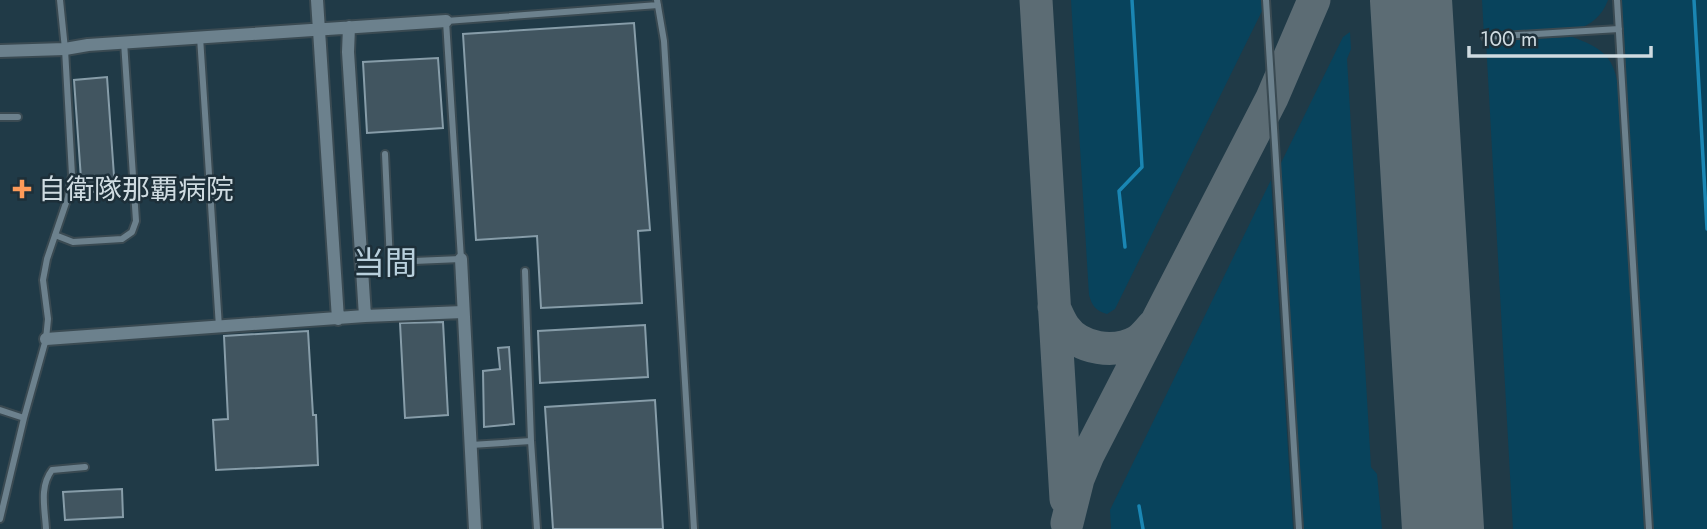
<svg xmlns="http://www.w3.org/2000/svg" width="1707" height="529" font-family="Jost,'Noto Sans JP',sans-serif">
  <rect width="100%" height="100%" fill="#1d2f39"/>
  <path fill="#203a47" d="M 0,0 L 1707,0 L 1707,529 L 0,529 Z"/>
  <path fill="#08435c" d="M 1071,0 L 1261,0 L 1262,11 L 1115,309 L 1107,314 C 1096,311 1092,306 1089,295 Z
    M 1482,0 L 1608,0 C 1595,34 1564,32 1534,33 C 1517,34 1501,35 1484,36 Z
    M 1621,0 L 1707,0 L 1707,529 L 1653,529 Z
    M 1350,32 L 1351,49 L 1347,59 L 1371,467 L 1377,474 L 1382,529 L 1304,529 L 1280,165 L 1343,37 Z
    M 1572,37 C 1600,47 1613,55 1618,85 L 1644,529 L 1513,529 L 1486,41 Z
    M 1271,180 L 1293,529 L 1111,529 L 1110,510 Z"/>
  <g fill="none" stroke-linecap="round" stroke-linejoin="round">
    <path stroke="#1a86b3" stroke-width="3.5" d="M 1694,0 L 1707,229
      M 1125,247 L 1119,191 L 1142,167 L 1132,0
      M 1139,506 L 1143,529"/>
    <path stroke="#5c6c74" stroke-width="33" d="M 1036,0 L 1066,499
      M 1054,307 C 1057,314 1060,321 1064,327 C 1080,350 1115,354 1138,341 C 1144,337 1149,330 1154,325
      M 1067,523 L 1078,479 L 1088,455 L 1272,98 L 1314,0"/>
    <path stroke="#5c6c74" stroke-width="82" d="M 1411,0 L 1443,529"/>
  </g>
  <path fill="#415560" stroke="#879da9" stroke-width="2" d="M 634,23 L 650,230 L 638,231 L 642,303 L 541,308 L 537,236 L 476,240 L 463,34 Z
    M 438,58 L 443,128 L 367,133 L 363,62 Z
    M 107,77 L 115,190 L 82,193 L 74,80 Z
    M 443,322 L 448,415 L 405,418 L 400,323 Z
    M 645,325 L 648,377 L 540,383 L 538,331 Z
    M 308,331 L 313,415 L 316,415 L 318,465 L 216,470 L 213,420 L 228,419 L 224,336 Z
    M 509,347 L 514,424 L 484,427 L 483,371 L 500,369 L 498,348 Z
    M 655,400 L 663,529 L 553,529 L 545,407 Z
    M 122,489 L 123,517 L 65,520 L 63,492 Z"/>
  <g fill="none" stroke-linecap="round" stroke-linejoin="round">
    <defs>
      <path id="service" d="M 657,0 L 664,41 L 694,529
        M 1266,0 L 1299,529
        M 1617,0 L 1649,529
        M 200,37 L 219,327
        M 1485,37 L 1619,29
        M 0,117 L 18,117
        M 385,154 L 390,262 L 461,259 L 446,21 L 658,5
        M 55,235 L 73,242 L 122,239 L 132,232 L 136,221 L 124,42
        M 525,271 L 531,441 L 537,529
        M 0,410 L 24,418
        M 471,445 L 531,441
        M 0,519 L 24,418 L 46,339 L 48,319 L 43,280 L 47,259 L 68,197 L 72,175 L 65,49 L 60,0
        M 46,529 C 45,509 39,487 52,470 L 85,467"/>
      <path id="minor" d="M 317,0 L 338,319
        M 349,27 L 348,52 L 365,316
        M 0,51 L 65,49 L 88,45 L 446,21
        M 461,259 L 475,529
        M 46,339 L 365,316 L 463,312"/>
    </defs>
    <use href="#service" stroke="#3a4a52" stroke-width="10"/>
    <use href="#minor" stroke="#3a4a52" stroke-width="16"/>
    <use href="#service" stroke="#6c818d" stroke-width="6"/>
    <use href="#minor" stroke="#6c818d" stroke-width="12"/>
  </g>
  <path fill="#fe9b59" stroke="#1d2f39" stroke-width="2.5" d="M18.5 178.5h7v7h7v7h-7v7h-7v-7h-7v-7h7z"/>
  <g text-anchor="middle" stroke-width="5" stroke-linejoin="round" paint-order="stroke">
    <g font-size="28" fill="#cfdbe1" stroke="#1d2f39" text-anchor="start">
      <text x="38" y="199">自衛隊那覇病院</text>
    </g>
    <g font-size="32" fill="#b9d0dd" stroke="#1d2f39">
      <text x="385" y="274">当間</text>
    </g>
  </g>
  <path d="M1469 46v10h182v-10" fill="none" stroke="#cfdbe1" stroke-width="3.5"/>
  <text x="1480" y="46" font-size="21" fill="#cfdbe1" stroke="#1d2f39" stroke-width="5" paint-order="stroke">100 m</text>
</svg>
